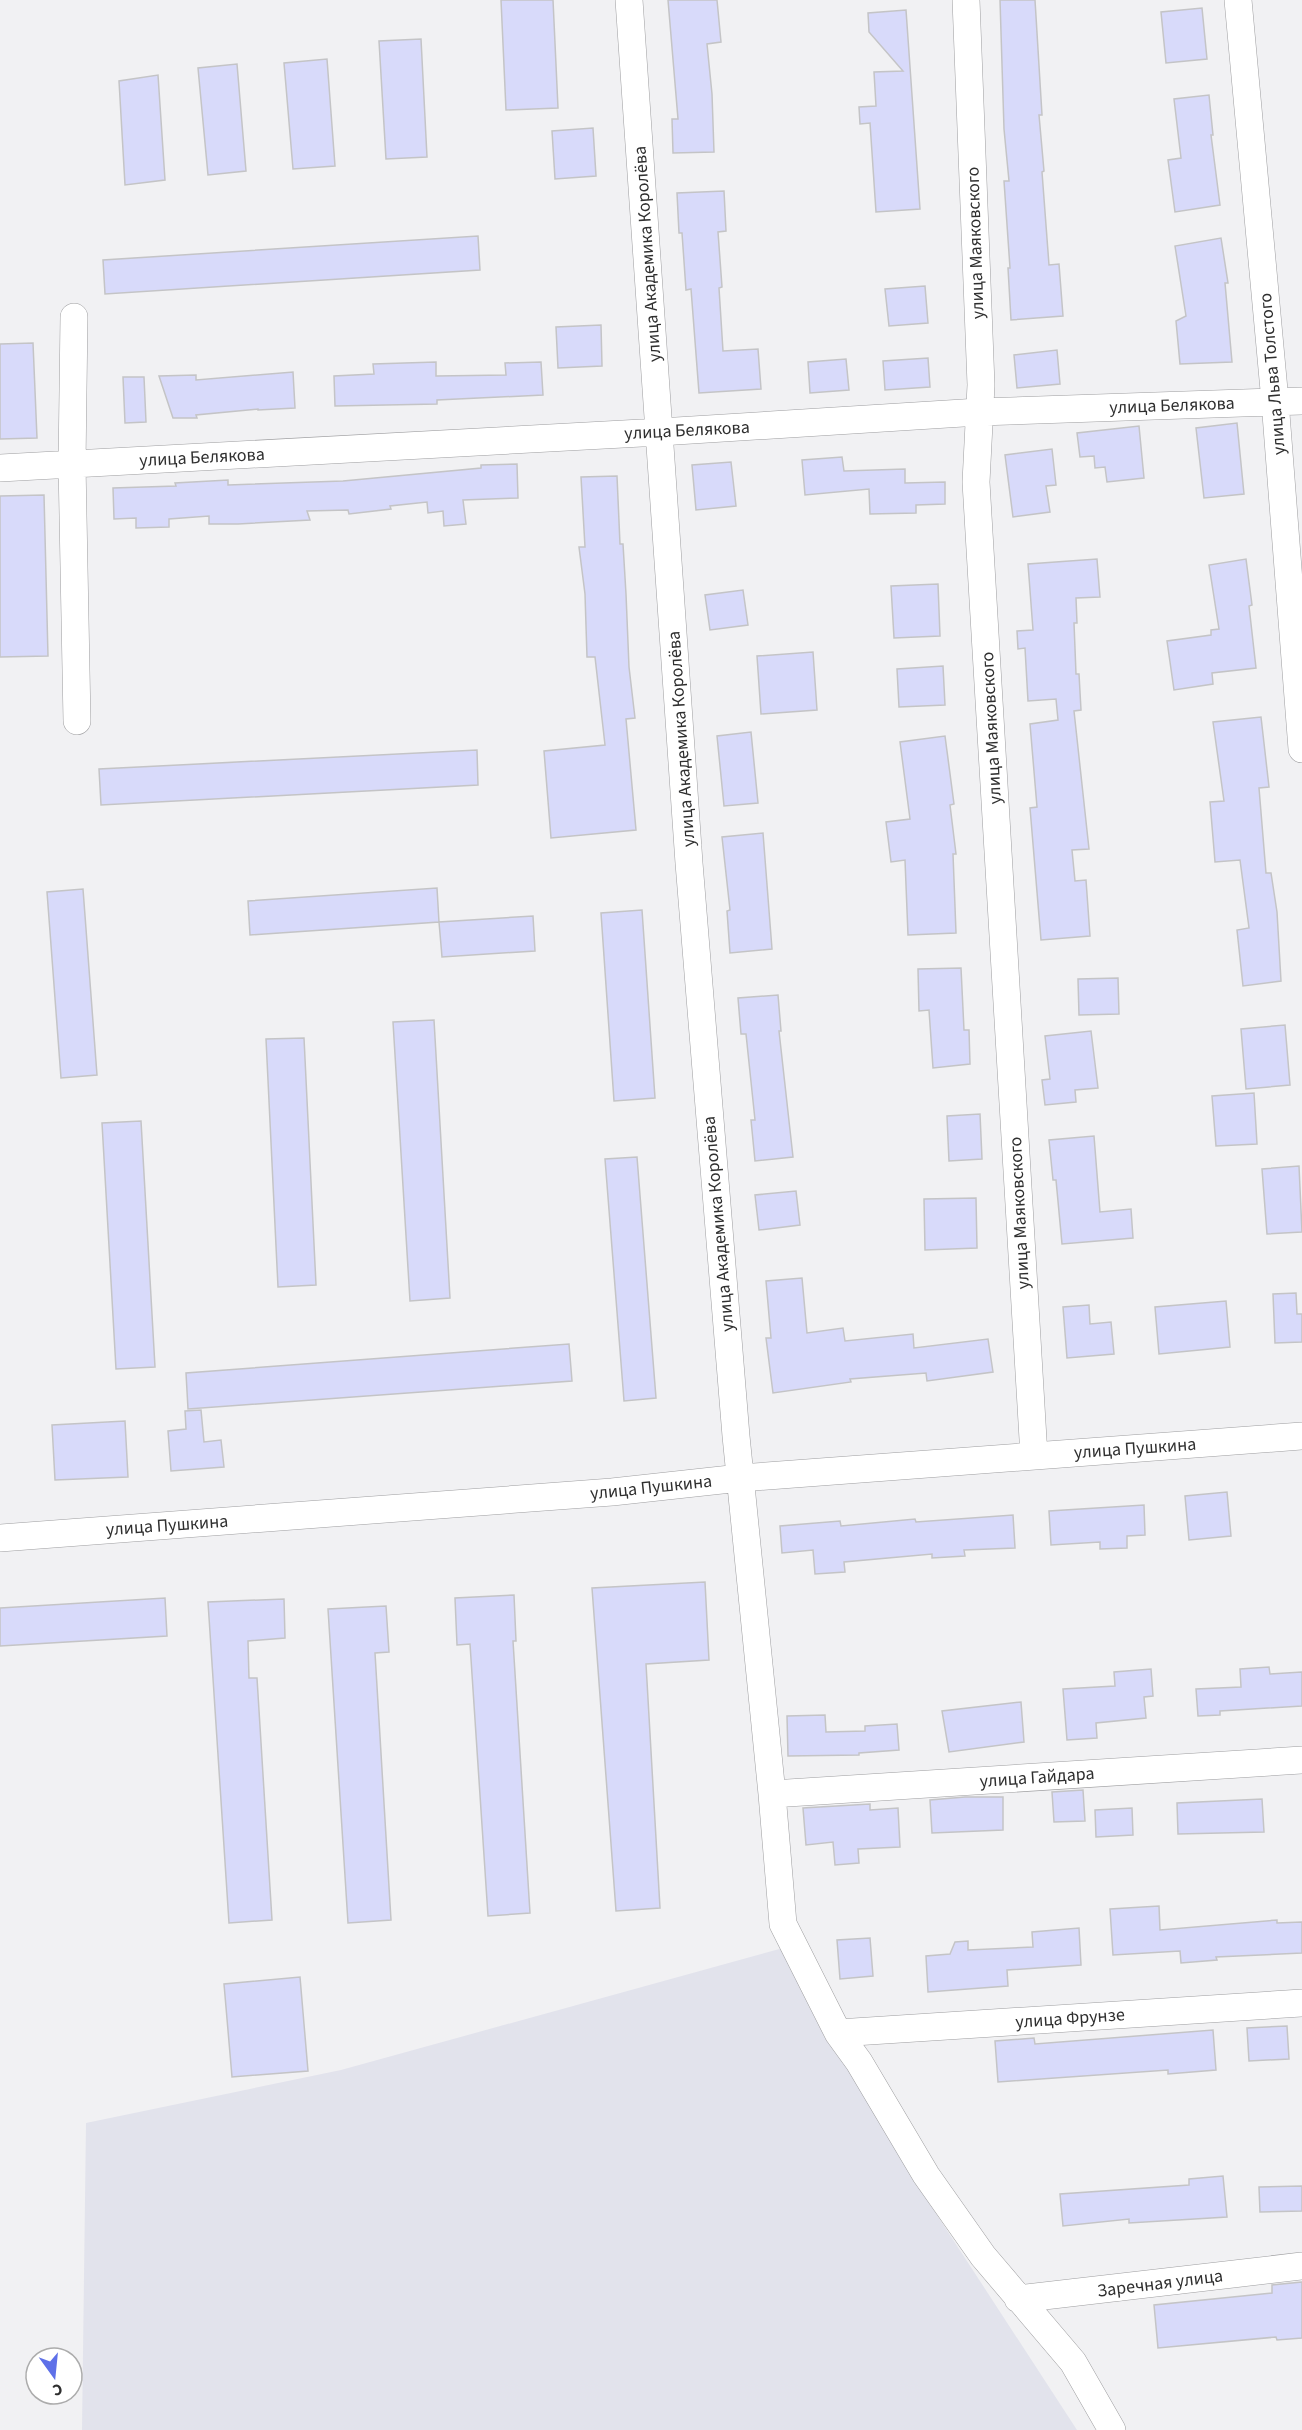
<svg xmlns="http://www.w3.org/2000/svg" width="1302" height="2430" font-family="'Source Sans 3',sans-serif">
  <rect width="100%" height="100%" fill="#f1f1f3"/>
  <path fill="#e2e3ec" d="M 783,1948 L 905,2166 L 1077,2430 L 82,2430 L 86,2123 L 341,2070 Z"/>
  <path fill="#d8dafa" stroke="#c4c4c6" stroke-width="1.5" d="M 501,0 L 553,0 L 558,108 L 506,110 Z
    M 668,0 L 717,0 L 721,42 L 707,44 L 712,94 L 714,152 L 673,153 L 672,119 L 678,119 Z
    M 1000,0 L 1035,0 L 1042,115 L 1039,115 L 1044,171 L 1042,172 L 1049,265 L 1059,264 L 1063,316 L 1011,320 L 1008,268 L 1010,268 L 1004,181 L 1009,181 L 1004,129 Z
    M 1202,8 L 1207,59 L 1166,63 L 1161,12 Z
    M 906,10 L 920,209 L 876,212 L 870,123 L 860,124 L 859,107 L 876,106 L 874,72 L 903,71 L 869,32 L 868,13 Z
    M 421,39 L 427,157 L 386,159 L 379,41 Z
    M 327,59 L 335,166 L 293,169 L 284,63 Z
    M 237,64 L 246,171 L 208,175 L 198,68 Z
    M 158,75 L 165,180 L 125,185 L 119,81 Z
    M 1209,95 L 1213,135 L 1211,135 L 1220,205 L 1175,212 L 1168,160 L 1181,158 L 1174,99 Z
    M 593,128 L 596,176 L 555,179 L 552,131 Z
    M 724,191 L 726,231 L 718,232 L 722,287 L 719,288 L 723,351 L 758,349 L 761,389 L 699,393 L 691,289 L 686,290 L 682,233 L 679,233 L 677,193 Z
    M 478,236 L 480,270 L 105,294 L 103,260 Z
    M 1221,238 L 1228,283 L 1225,283 L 1232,362 L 1180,364 L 1176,321 L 1186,316 L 1175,246 Z
    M 925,286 L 928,323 L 889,326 L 885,289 Z
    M 601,325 L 602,366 L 558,368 L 556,327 Z
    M 33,343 L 37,438 L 0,439 L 0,344 Z
    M 1057,350 L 1060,384 L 1017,388 L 1014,355 Z
    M 928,358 L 930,387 L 885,390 L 883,361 Z
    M 846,359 L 849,390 L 810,393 L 808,362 Z
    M 436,362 L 436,376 L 506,375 L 505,363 L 541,362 L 543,395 L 437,400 L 437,404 L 335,406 L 334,376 L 374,374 L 373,364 Z
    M 293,372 L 295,408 L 258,410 L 258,409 L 196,415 L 197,418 L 173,418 L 159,376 L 196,375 L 196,380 Z
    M 123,377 L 144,377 L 146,422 L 125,423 Z
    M 1237,423 L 1244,494 L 1204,498 L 1196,428 Z
    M 1139,426 L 1144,478 L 1107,482 L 1105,467 L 1095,468 L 1094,456 L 1080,457 L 1077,433 Z
    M 1052,449 L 1056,485 L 1046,486 L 1050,512 L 1013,517 L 1005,455 Z
    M 842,457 L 844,471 L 905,469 L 905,483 L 945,482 L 945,504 L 916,505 L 916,513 L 870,514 L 869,489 L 805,495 L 802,460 Z
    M 731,462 L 736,506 L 696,510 L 692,465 Z
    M 517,464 L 518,498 L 463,500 L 466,524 L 444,526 L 443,511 L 428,513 L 427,502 L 390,506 L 391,509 L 349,514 L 348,510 L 307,511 L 310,520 L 238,524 L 209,524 L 209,516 L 169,519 L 169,527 L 136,528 L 136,518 L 114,519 L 113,488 L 176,486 L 175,483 L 228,480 L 228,485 L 343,481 L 481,468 L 481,465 Z
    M 617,476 L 620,544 L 623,544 L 626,594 L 629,667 L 635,718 L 626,719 L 636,830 L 551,838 L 544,751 L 605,745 L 595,657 L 587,657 L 585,594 L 579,547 L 585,547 L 581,477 Z
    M 44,495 L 48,656 L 0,657 L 0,496 Z
    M 1097,559 L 1100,597 L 1076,598 L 1077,623 L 1074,623 L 1076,674 L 1079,674 L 1081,710 L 1074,711 L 1089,849 L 1072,850 L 1075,881 L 1086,880 L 1090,936 L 1041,940 L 1030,808 L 1037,807 L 1030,724 L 1058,720 L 1056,699 L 1028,701 L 1025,648 L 1018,649 L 1017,631 L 1033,630 L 1028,564 Z
    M 1246,559 L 1252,605 L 1249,606 L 1256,668 L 1212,673 L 1213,684 L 1174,690 L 1167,641 L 1211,635 L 1211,630 L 1219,629 L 1209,565 Z
    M 938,584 L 940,636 L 894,638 L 891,586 Z
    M 743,590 L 748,625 L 710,630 L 705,595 Z
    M 813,652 L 817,710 L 761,714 L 757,656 Z
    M 943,666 L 945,705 L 899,707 L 897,669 Z
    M 1261,717 L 1269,787 L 1259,788 L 1266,873 L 1271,873 L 1277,912 L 1281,981 L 1243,986 L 1237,930 L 1249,928 L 1240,860 L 1215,862 L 1210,802 L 1224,801 L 1213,722 Z
    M 751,732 L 758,803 L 724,806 L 717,736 Z
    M 945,736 L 954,804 L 950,805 L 956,854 L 953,854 L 956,933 L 908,935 L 905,860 L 891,862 L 886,822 L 910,819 L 900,742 Z
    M 477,750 L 478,785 L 101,805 L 99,769 Z
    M 763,833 L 772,949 L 730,953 L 727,911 L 730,910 L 722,837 Z
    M 437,888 L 439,922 L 250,935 L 248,901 Z
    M 83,889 L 97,1075 L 61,1078 L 47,892 Z
    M 642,910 L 655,1098 L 614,1101 L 601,913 Z
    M 533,916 L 535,951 L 442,957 L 439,922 Z
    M 961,968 L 964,1030 L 969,1030 L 970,1064 L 933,1068 L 929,1010 L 919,1011 L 918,969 Z
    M 1118,978 L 1119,1014 L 1079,1015 L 1078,979 Z
    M 778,995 L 781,1031 L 779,1031 L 793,1157 L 755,1161 L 751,1120 L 755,1120 L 746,1034 L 741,1034 L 738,998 Z
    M 434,1020 L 450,1298 L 410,1301 L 393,1022 Z
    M 1285,1025 L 1290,1085 L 1246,1089 L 1241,1029 Z
    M 1091,1031 L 1098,1088 L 1075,1090 L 1076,1102 L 1045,1105 L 1042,1080 L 1050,1079 L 1045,1036 Z
    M 304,1038 L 316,1285 L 278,1287 L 266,1039 Z
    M 1254,1093 L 1257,1144 L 1216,1146 L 1212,1096 Z
    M 980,1114 L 982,1159 L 949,1161 L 947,1116 Z
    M 141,1121 L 155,1367 L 116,1369 L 102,1123 Z
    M 1094,1136 L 1100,1212 L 1131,1209 L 1133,1238 L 1062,1244 L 1056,1180 L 1053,1180 L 1049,1140 Z
    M 637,1157 L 656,1398 L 624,1401 L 605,1159 Z
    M 1299,1166 L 1302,1232 L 1267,1234 L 1262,1169 Z
    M 796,1191 L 800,1225 L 759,1230 L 755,1195 Z
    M 976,1198 L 977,1248 L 925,1250 L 924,1199 Z
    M 802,1278 L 807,1333 L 843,1328 L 845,1341 L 913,1334 L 914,1348 L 988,1339 L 993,1372 L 927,1381 L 926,1373 L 850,1379 L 851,1382 L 773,1393 L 766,1338 L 771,1338 L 766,1281 Z
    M 1296,1293 L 1297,1314 L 1302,1314 L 1302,1342 L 1275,1343 L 1273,1294 Z
    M 1226,1301 L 1230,1347 L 1159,1354 L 1155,1307 Z
    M 1089,1305 L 1090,1324 L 1111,1322 L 1114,1354 L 1067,1358 L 1063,1307 Z
    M 569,1344 L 572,1381 L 188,1409 L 186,1373 Z
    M 201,1410 L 204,1442 L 221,1440 L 224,1467 L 171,1471 L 168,1431 L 186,1429 L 185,1411 Z
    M 125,1421 L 128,1477 L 55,1480 L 52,1425 Z
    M 1227,1492 L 1231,1536 L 1189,1540 L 1185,1496 Z
    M 1144,1505 L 1145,1535 L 1127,1536 L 1127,1548 L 1100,1549 L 1100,1542 L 1051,1545 L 1049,1511 Z
    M 1013,1515 L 1015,1548 L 964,1550 L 965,1556 L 932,1558 L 932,1554 L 844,1562 L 845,1572 L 815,1574 L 813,1550 L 782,1553 L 780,1526 L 840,1521 L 841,1526 L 915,1519 L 916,1522 Z
    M 705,1582 L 709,1660 L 646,1664 L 660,1908 L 616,1911 L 592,1588 Z
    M 514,1595 L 516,1641 L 513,1641 L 530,1913 L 488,1916 L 470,1644 L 457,1645 L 455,1598 Z
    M 165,1598 L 167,1636 L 0,1646 L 0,1608 Z
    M 284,1599 L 285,1638 L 248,1641 L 249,1678 L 257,1678 L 272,1920 L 229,1923 L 208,1602 Z
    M 386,1606 L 389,1652 L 375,1653 L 391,1920 L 348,1923 L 328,1609 Z
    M 1269,1667 L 1270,1674 L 1302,1672 L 1302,1706 L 1220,1711 L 1220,1715 L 1198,1716 L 1196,1689 L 1241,1687 L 1240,1669 Z
    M 1151,1669 L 1153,1696 L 1144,1697 L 1146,1718 L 1096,1723 L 1097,1738 L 1067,1740 L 1063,1689 L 1115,1686 L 1114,1672 Z
    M 1021,1702 L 1024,1742 L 949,1752 L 942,1711 Z
    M 825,1715 L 826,1732 L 865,1731 L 865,1726 L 897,1724 L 899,1750 L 859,1753 L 859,1755 L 788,1756 L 787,1716 Z
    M 1083,1790 L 1085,1821 L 1054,1822 L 1052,1792 Z
    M 965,1797 L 1003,1797 L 1003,1830 L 932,1833 L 930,1800 Z
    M 1262,1799 L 1264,1832 L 1178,1834 L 1177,1803 Z
    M 870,1804 L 870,1810 L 898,1808 L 900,1847 L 858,1849 L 859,1863 L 835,1865 L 833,1842 L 806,1845 L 803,1808 Z
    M 1132,1808 L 1133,1835 L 1096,1837 L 1095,1810 Z
    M 1159,1906 L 1160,1930 L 1277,1920 L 1277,1923 L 1302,1922 L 1302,1953 L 1216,1957 L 1217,1960 L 1181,1963 L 1180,1951 L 1113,1955 L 1110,1909 Z
    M 1079,1928 L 1081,1965 L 1007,1970 L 1008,1986 L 928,1992 L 926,1956 L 950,1954 L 955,1942 L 968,1941 L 968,1950 L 1033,1947 L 1032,1932 Z
    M 870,1938 L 873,1976 L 840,1979 L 837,1940 Z
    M 300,1977 L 308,2071 L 232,2077 L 224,1984 Z
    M 1287,2026 L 1289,2059 L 1249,2061 L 1247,2028 Z
    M 1213,2030 L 1216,2070 L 1168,2074 L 1168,2070 L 998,2082 L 995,2041 L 1034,2038 L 1035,2044 Z
    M 1223,2176 L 1227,2217 L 1129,2223 L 1129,2219 L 1063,2226 L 1060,2194 L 1189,2185 L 1189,2179 Z
    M 1302,2186 L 1302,2211 L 1260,2212 L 1259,2187 Z
    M 1302,2282 L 1302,2338 L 1277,2340 L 1276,2337 L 1158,2348 L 1154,2305 L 1272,2293 L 1272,2285 Z"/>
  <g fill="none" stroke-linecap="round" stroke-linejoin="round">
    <defs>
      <path id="minor" d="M 629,0 L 689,863 L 736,1436 L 772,1794 L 783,1924 L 838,2033 L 859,2062 L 926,2175 L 983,2256 L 1073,2362 L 1112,2430
        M 966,0 L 981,385 L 976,482 L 1034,1456
        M 1238,0 L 1275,401 L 1302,749
        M 74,317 L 72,464 L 77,721
        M 0,468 L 660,432 L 979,412 L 1302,401
        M 0,1538 L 612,1492 L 740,1478 L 1302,1436
        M 772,1794 L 1302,1760
        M 838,2033 L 1302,2003
        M 1018,2299 L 1302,2266"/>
    </defs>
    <use href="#minor" stroke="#9e9ea0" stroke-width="28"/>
    <use href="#minor" stroke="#fff" stroke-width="27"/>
  </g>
  <g text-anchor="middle" stroke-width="6" stroke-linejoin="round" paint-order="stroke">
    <g font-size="18" fill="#2f2f2f" stroke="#fff">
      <text transform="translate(975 243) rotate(-92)" y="6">улица Маяковского</text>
      <text transform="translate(647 254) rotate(-94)" y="6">улица Академика Королёва</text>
      <text transform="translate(1272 374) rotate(-95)" y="6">улица Льва Толстого</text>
      <text transform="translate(1172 405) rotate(-2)" y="6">улица Белякова</text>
      <text transform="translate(687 430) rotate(-3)" y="6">улица Белякова</text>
      <text transform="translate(202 457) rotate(-3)" y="6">улица Белякова</text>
      <text transform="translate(991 728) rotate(-93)" y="6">улица Маяковского</text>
      <text transform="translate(681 739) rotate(-94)" y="6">улица Академика Королёва</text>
      <text transform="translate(1019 1213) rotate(-93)" y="6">улица Маяковского</text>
      <text transform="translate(718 1224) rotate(-95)" y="6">улица Академика Королёва</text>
      <text transform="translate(1135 1448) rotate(-4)" y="6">улица Пушкина</text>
      <text transform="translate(651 1487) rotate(-6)" y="6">улица Пушкина</text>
      <text transform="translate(167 1525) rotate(-4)" y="6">улица Пушкина</text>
      <text transform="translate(1037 1777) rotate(-4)" y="6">улица Гайдара</text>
      <text transform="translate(1070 2018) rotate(-4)" y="6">улица Фрунзе</text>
      <text transform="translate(1160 2283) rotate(-7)" y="6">Заречная улица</text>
    </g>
  </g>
  <g transform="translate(54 2376) rotate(165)"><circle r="28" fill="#ffffff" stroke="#acacac" stroke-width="1.5"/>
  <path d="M0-4.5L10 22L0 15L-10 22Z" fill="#5e70e8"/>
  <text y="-9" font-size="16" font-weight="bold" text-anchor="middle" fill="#2f2f2f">С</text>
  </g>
</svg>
